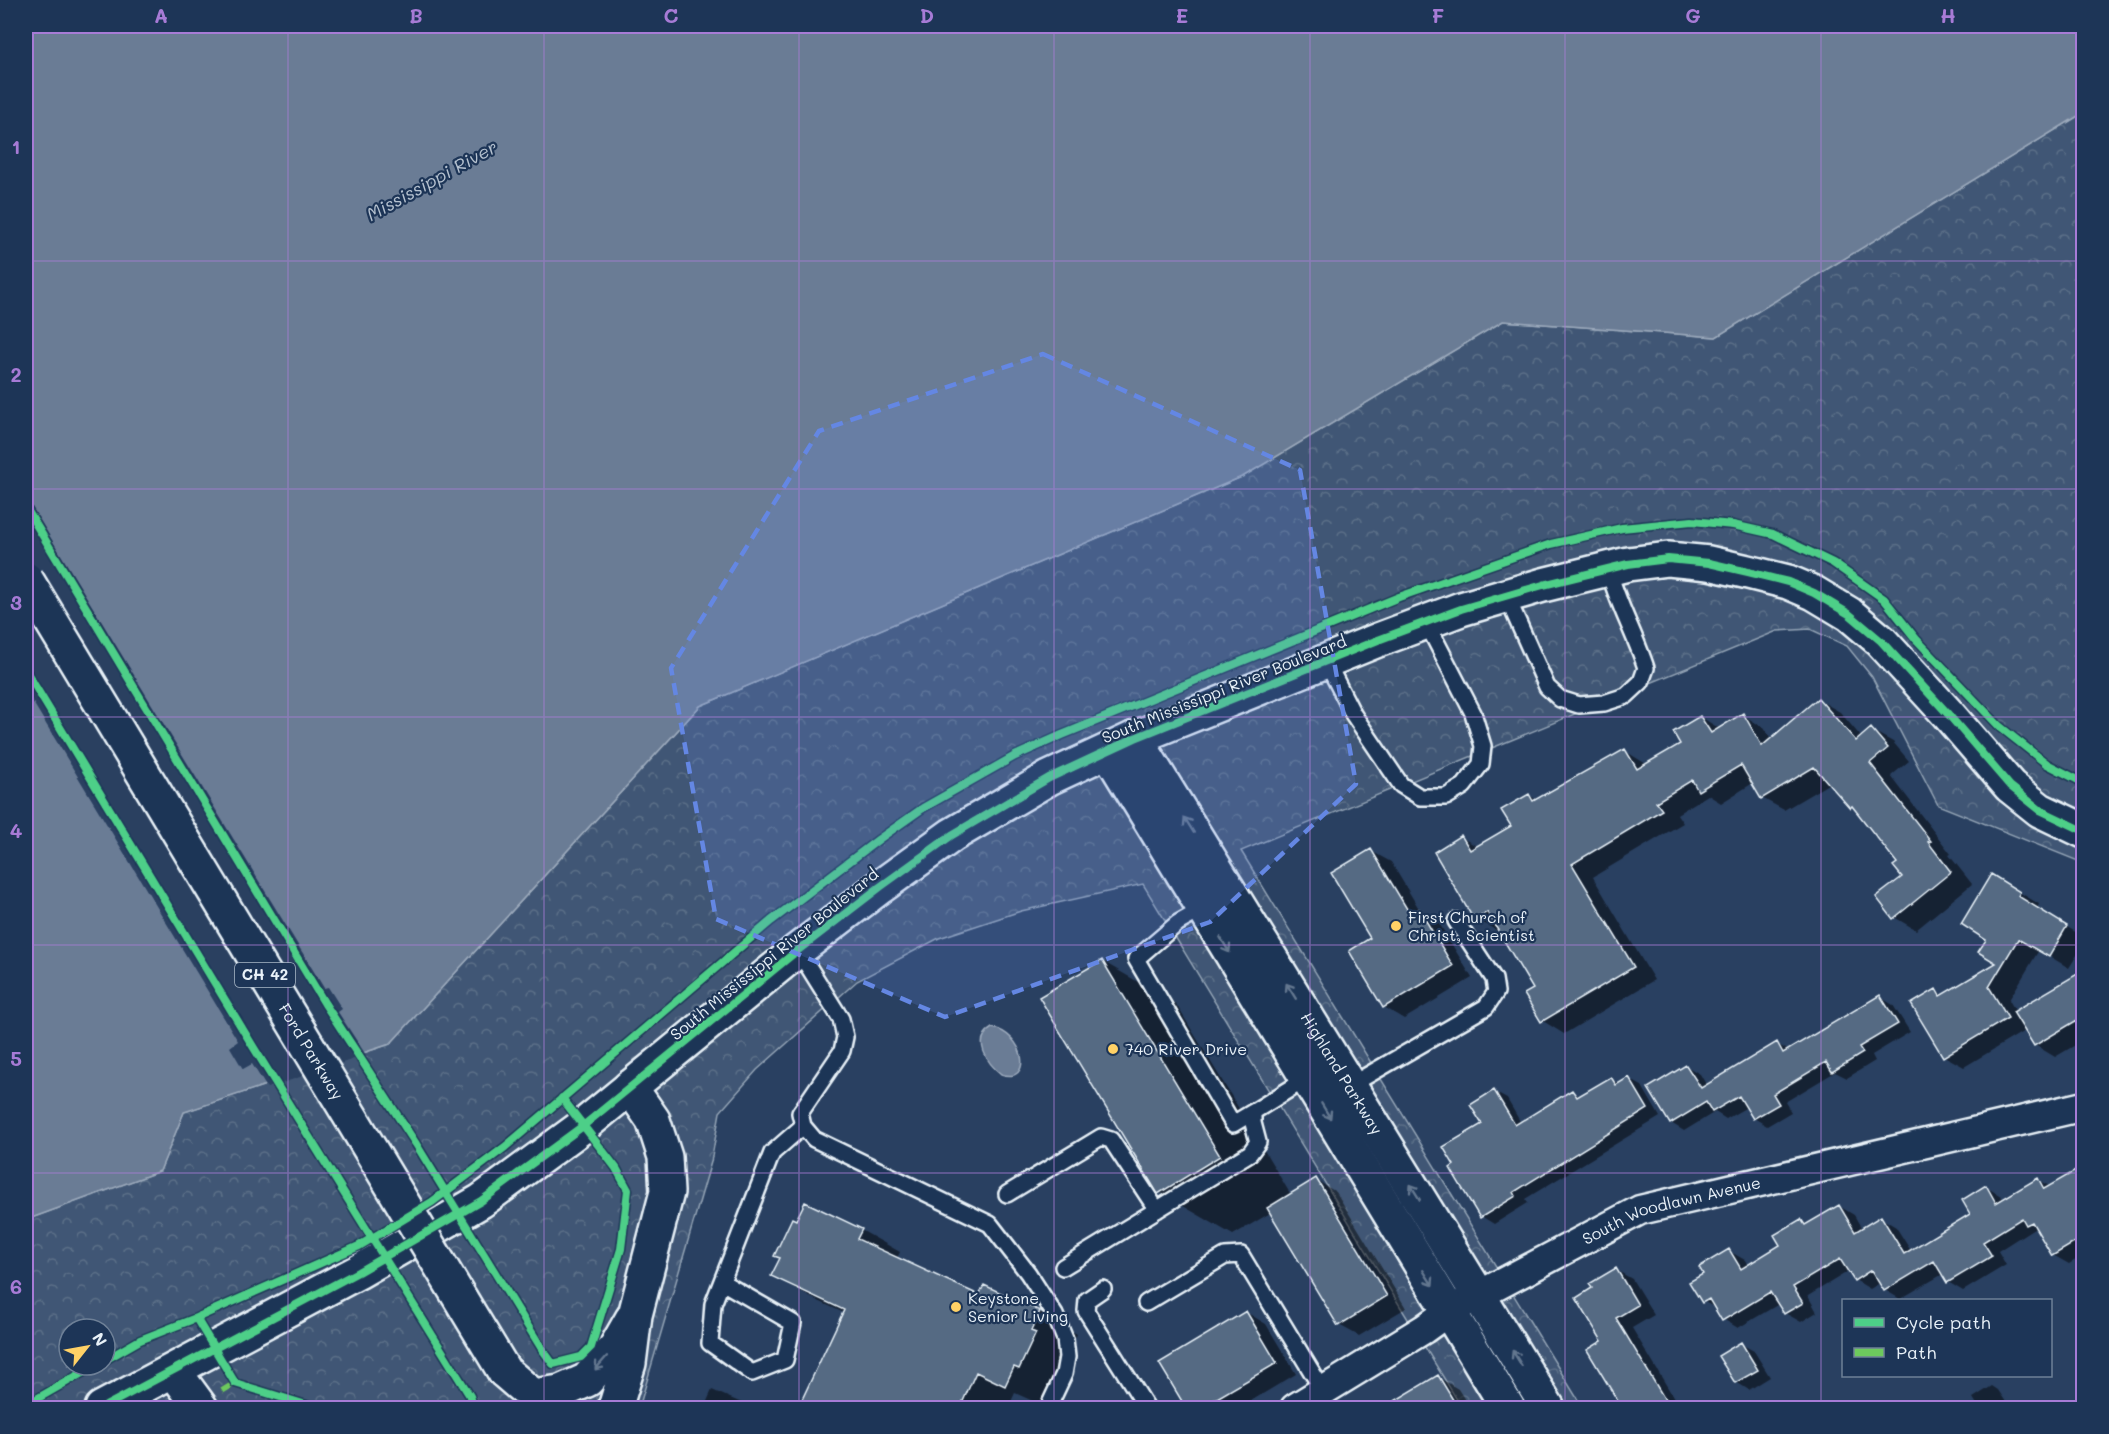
<svg xmlns="http://www.w3.org/2000/svg" width="2109" height="1434" font-family="Mali,sans-serif">
  <defs>
    <pattern id="forest-crowns" width="20" height="18" patternUnits="userSpaceOnUse" patternTransform="scale(1.5)"><rect width="20" height="18" fill="#415774"/><path d="M2 6a3 3 0 1 1 6 0M12 15a3 3 0 1 1 6 0" fill="none" stroke="#5c7089"/></pattern>
  </defs>
  <rect width="100%" height="100%" fill="#294061"/>
  <filter id="ink" filterUnits="userSpaceOnUse"><feTurbulence type="fractalNoise" baseFrequency=".0167" numOctaves="2"/><feDisplacementMap in="SourceGraphic" scale="12" xChannelSelector="R" yChannelSelector="G"/><feConvolveMatrix kernelMatrix="1 2 1 2 8 2 1 2 1" color-interpolation-filters="sRGB"/></filter>
  <g filter="url(#ink)">
    <path fill="url(#forest-crowns)" stroke="#94a4b6" stroke-width="1.5" fill-rule="evenodd" d="M 2083,113 L 2083,863 L 1938,805 L 1872,677 L 1847,646 L 1810,629 L 1777,631 L 1241,851 L 1583,1408 L 1462,1408 L 1143,884 L 1021,911 L 939,938 L 857,981 L 757,1070 L 720,1112 L 711,1162 L 639,1408 L 26,1408 L 26,1220 L 160,1171 L 184,1112 L 390,1044 L 700,706 L 1244,476 L 1503,321 L 1716,337 ZM 69,1329 L 105,1329 L 105,1365 L 69,1365 Z"/>
    <path fill="#6b7c95" stroke="#9dabbd" stroke-width="1.5" d="M 26,26 L 2083,26 L 2083,113 L 1716,337 L 1503,321 L 1244,476 L 700,706 L 390,1044 L 184,1112 L 160,1171 L 26,1220 Z
      M 992,1028 C 1025,1033 1034,1085 1001,1074 C 987,1063 972,1040 992,1028 Z"/>
    <path fill="#294061" d="M 26,497 L 324,988 L 328,987 L 342,1009 L 338,1012 L 366,1055 L 267,1088 L 252,1064 L 243,1069 L 230,1047 L 238,1041 L 26,691 Z"/>
    <path fill="#0007" d="M 1819,700 L 1840,712 L 1862,738 L 1871,730 L 1893,742 L 1909,761 L 1891,776 L 1951,854 L 1949,855 L 1972,884 L 1916,930 L 1894,917 L 1904,877 L 1899,863 L 1857,810 L 1851,806 L 1830,783 L 1784,810 L 1762,798 L 1753,783 L 1721,803 L 1708,795 L 1677,814 L 1683,823 L 1593,877 L 1654,980 L 1564,1034 L 1543,1021 L 1527,995 L 1535,989 L 1499,929 L 1497,931 L 1475,918 L 1461,837 L 1478,847 L 1513,827 L 1529,795 L 1537,800 L 1625,751 L 1648,765 L 1682,744 L 1701,717 L 1720,729 L 1743,715 L 1764,728 L 1772,740 Z
      M 1371,851 L 1391,862 L 1421,912 L 1439,923 L 1472,978 L 1404,1019 L 1384,1007 L 1372,939 Z
      M 1992,876 L 2039,904 L 2037,909 L 2084,937 L 2084,944 L 2069,968 L 2039,950 L 2009,1000 L 2016,1012 L 2084,972 L 2084,1040 L 2055,1057 L 2035,1045 L 2026,1030 L 1964,1067 L 1944,1056 L 1936,991 L 1944,996 L 1999,963 L 1988,939 Z
      M 1102,961 L 1176,1004 L 1291,1195 L 1316,1180 L 1336,1192 L 1406,1308 L 1359,1336 L 1339,1325 L 1272,1212 L 1233,1235 L 1159,1192 Z
      M 1880,997 L 1893,1005 L 1910,1032 L 1872,1055 L 1875,1061 L 1847,1078 L 1835,1072 L 1785,1102 L 1791,1112 L 1767,1126 L 1754,1118 L 1747,1107 L 1726,1119 L 1715,1112 L 1684,1131 L 1671,1123 L 1686,1066 L 1700,1074 L 1707,1086 L 1777,1044 L 1789,1051 Z
      M 1611,1079 L 1621,1084 L 1629,1079 L 1642,1086 L 1660,1117 L 1525,1199 L 1528,1203 L 1494,1224 L 1481,1216 L 1484,1125 L 1494,1092 L 1507,1099 L 1521,1123 L 1572,1092 L 1581,1097 Z
      M 2084,1168 L 2084,1255 L 2069,1264 L 2053,1255 L 2039,1231 L 2034,1228 L 1998,1251 L 2006,1265 L 1963,1291 L 1948,1282 L 1943,1274 L 1900,1299 L 1885,1290 L 1880,1283 L 1870,1289 L 1855,1280 L 1849,1271 L 1808,1296 L 1817,1312 L 1801,1322 L 1785,1313 L 1779,1304 L 1738,1328 L 1723,1319 L 1717,1309 L 1703,1301 L 1705,1274 L 1729,1251 L 1745,1260 L 1748,1266 L 1782,1246 L 1801,1220 L 1808,1225 L 1839,1206 L 1854,1215 L 1862,1229 L 1881,1218 L 1896,1227 L 1911,1251 L 1972,1215 L 1986,1187 L 2001,1196 L 2004,1200 L 2038,1180 L 2051,1187 Z
      M 861,1230 L 900,1252 L 897,1258 L 980,1297 L 1039,1312 L 1077,1334 L 1044,1406 L 1015,1393 L 1008,1408 L 823,1408 L 805,1398 L 844,1313 L 812,1298 L 773,1276 Z
      M 1616,1270 L 1632,1279 L 1654,1315 L 1632,1328 L 1680,1408 L 1612,1408 L 1621,1403 L 1604,1341 L 1594,1289 Z
      M 1246,1312 L 1266,1324 L 1296,1374 L 1239,1408 L 1188,1408 L 1161,1363 Z
      M 1741,1344 L 1754,1351 L 1770,1377 L 1749,1390 L 1736,1382 Z
      M 1438,1377 L 1458,1389 L 1470,1408 L 1386,1408 Z
      M 1992,1386 L 1998,1390 L 2010,1408 L 1979,1408 L 1973,1398 Z
      M 712,1390 L 753,1408 L 697,1408 L 698,1405 L 704,1408 Z
      M 2084,1394 L 2084,1408 L 2058,1408 Z"/>
    <path fill="#556a83" stroke="#e8f1f8" stroke-width="1.5" d="M 1818,698 L 1856,741 L 1871,728 L 1888,748 L 1870,763 L 1931,841 L 1928,842 L 1951,872 L 1893,919 L 1876,897 L 1902,877 L 1893,866 L 1897,863 L 1852,806 L 1850,808 L 1814,767 L 1761,799 L 1741,765 L 1698,791 L 1692,780 L 1656,802 L 1662,810 L 1572,864 L 1634,967 L 1541,1022 L 1524,994 L 1533,989 L 1487,912 L 1474,920 L 1434,852 L 1461,835 L 1470,850 L 1511,826 L 1501,810 L 1529,794 L 1533,801 L 1625,749 L 1637,769 L 1680,744 L 1673,732 L 1700,716 L 1711,733 L 1743,713 L 1762,746 Z
      M 1371,849 L 1410,914 L 1419,909 L 1453,966 L 1383,1008 L 1349,951 L 1370,938 L 1331,873 Z
      M 1991,874 L 2020,892 L 2018,896 L 2067,926 L 2049,957 L 2018,939 L 1989,987 L 2008,1018 L 1943,1057 L 1911,1004 L 1936,989 L 1940,996 L 1996,963 L 1978,952 L 1986,940 L 1961,924 Z
      M 1102,960 L 1220,1156 L 1158,1194 L 1039,997 Z
      M 2084,970 L 2084,1016 L 2034,1046 L 2013,1012 Z
      M 1880,995 L 1898,1024 L 1859,1047 L 1863,1053 L 1832,1072 L 1826,1062 L 1773,1094 L 1779,1104 L 1753,1119 L 1739,1096 L 1712,1112 L 1706,1102 L 1670,1124 L 1648,1088 L 1686,1065 L 1701,1088 L 1777,1042 L 1783,1053 Z
      M 1611,1077 L 1616,1085 L 1629,1077 L 1648,1109 L 1514,1192 L 1516,1196 L 1480,1218 L 1450,1168 L 1454,1165 L 1443,1147 L 1482,1124 L 1470,1105 L 1494,1090 L 1515,1125 L 1572,1090 L 1577,1097 Z
      M 2084,1166 L 2084,1237 L 2052,1256 L 2032,1222 L 2026,1225 L 2022,1218 L 1983,1242 L 1992,1256 L 1947,1283 L 1934,1261 L 1884,1291 L 1871,1270 L 1854,1281 L 1840,1259 L 1793,1287 L 1803,1303 L 1784,1314 L 1770,1292 L 1722,1321 L 1709,1299 L 1702,1303 L 1689,1282 L 1703,1274 L 1699,1267 L 1729,1249 L 1741,1269 L 1780,1245 L 1774,1235 L 1801,1219 L 1805,1225 L 1839,1205 L 1855,1232 L 1881,1216 L 1904,1254 L 1970,1214 L 1962,1200 L 1986,1185 L 1996,1203 L 2038,1178 L 2044,1189 Z
      M 1316,1178 L 1387,1296 L 1338,1326 L 1267,1208 Z
      M 805,1202 L 862,1229 L 857,1239 L 979,1295 L 984,1285 L 1040,1311 L 1031,1331 L 1036,1333 L 1019,1369 L 1014,1367 L 1005,1386 L 976,1372 L 960,1408 L 798,1408 L 844,1310 L 771,1276 L 780,1258 L 774,1256 L 792,1218 L 796,1220 Z
      M 1616,1268 L 1638,1305 L 1616,1318 L 1670,1408 L 1622,1408 L 1587,1350 L 1602,1341 L 1576,1298 L 1592,1288 L 1589,1284 Z
      M 1246,1311 L 1277,1363 L 1200,1408 L 1186,1408 L 1159,1363 Z
      M 1741,1342 L 1758,1370 L 1735,1383 L 1718,1356 Z
      M 1438,1375 L 1458,1408 L 1383,1408 Z"/>
    <g fill="none" stroke-linecap="round" stroke-linejoin="round">
      <defs>
        <path id="service" d="M 1506,595 L 1547,687 L 1560,699 L 1579,705 L 1604,703 L 1626,696 L 1641,682 L 1646,668 C 1635,634 1617,603 1608,568
          M 1326,661 L 1353,714 L 1401,785 L 1420,797 L 1446,797 L 1464,786 L 1481,764 L 1483,746 L 1473,713 L 1426,622
          M 1203,909 L 1178,923 L 1136,959 L 1233,1124 L 1253,1112
          M 798,950 L 841,1019 L 845,1037 L 842,1051 L 800,1113 L 803,1126 L 814,1139 L 990,1224 L 1028,1273 L 1055,1315 L 1065,1339 L 1067,1357 L 1064,1374 L 1048,1408
          M 1349,1086 L 1486,1007 L 1496,992 L 1494,979 L 1456,921
          M 1007,1194 L 1101,1137 L 1111,1140 L 1157,1210
          M 1063,1267 L 1250,1153 L 1258,1142 L 1253,1123 L 1253,1112 L 1306,1079
          M 722,1282 L 793,1323 L 785,1360 L 752,1373 L 710,1343 L 713,1304 L 772,1153 L 803,1126
          M 1103,1289 L 1087,1300 L 1086,1311 L 1147,1408
          M 1146,1303 L 1225,1256 L 1241,1255 L 1324,1392"/>
        <g id="minor">
          <path id="s1" d="M 1295,1408 L 1424,1329 L 1449,1311 L 1640,1210 L 2084,1106"/>
        </g>
        <g id="tertiary">
          <path id="s2" d="M 1135,738 L 1548,1408"/>
          <path d="M 1108,751 L 1508,1408"/>
          <path d="M 174,1371 L 201,1408"/>
          <path d="M 533,1396 L 560,1392 L 587,1380 L 616,1347 L 632,1319"/>
          <path d="M 102,1408 L 358,1272 L 481,1201 L 583,1126 L 798,950 L 880,887 L 952,835 L 1049,778 L 1135,738 L 1378,640 L 1461,609 L 1543,585 L 1628,564 L 1668,559 L 1709,563 L 1748,572 L 1788,582 L 1814,593 L 1849,614 L 1881,641 L 1948,714 L 2010,786 L 2040,810 L 2084,831"/>
          <path d="M 615,1408 L 629,1363 L 635,1315 L 667,1192 L 665,1157 L 653,1120 L 630,1087"/>
        </g>
        <path id="primary" d="M 504,1371 L 533,1396 L 541,1408"/>
      </defs>
      <use href="#service" stroke="#e8f1f8" stroke-width="20"/>
      <use href="#minor" stroke="#e8f1f8" stroke-width="33"/>
      <use href="#tertiary" stroke="#e8f1f8" stroke-width="38"/>
      <use href="#primary" stroke="#e8f1f8" stroke-width="38"/>
      <use href="#service" stroke="#1d3557" stroke-width="15"/>
      <use href="#minor" stroke="#1d3557" stroke-width="28"/>
      <use href="#tertiary" stroke="#1d3557" stroke-width="33"/>
      <use href="#primary" stroke="#1d3557" stroke-width="33"/>
      <defs>
        <g id="primary-bridge">
          <path id="s3" d="M 26,579 L 504,1371"/>
        </g>
      </defs>
      <use href="#primary-bridge" stroke="#e8f1f8" stroke-width="38" stroke-linecap="butt"/>
      <use href="#primary-bridge" stroke="#1d3557" stroke-width="33"/>
      <path stroke="#6dc95d" stroke-width="6" stroke-dasharray="12 6" stroke-linecap="butt" d="M 222,1391 L 235,1383"/>
      <defs>
        <path id="cycleway" d="M 26,508 L 325,1004 L 416,1144 L 542,1349 L 553,1364 L 581,1357 L 591,1347 L 621,1249 L 628,1190 L 616,1168 L 562,1098
          M 26,671 L 254,1048 L 470,1396 L 474,1408
          M 196,1318 L 235,1383 L 316,1408
          M 105,1360 L 140,1340 L 196,1318 L 359,1246 L 432,1202 L 505,1147 L 771,921 L 879,839 L 923,808 L 1015,756 L 1062,735 L 1399,597 L 1551,544 L 1622,528 L 1692,521 L 1733,525 L 1773,534 L 1833,563 L 1884,599 L 1916,639 L 1999,726 L 2047,764 L 2084,783
          M 26,1405 L 96,1365
          M 102,1408 L 358,1272 L 481,1201 L 583,1126 L 798,950 L 880,887 L 952,835 L 1049,778 L 1135,738 L 1378,640 L 1461,609 L 1543,585 L 1628,564 L 1668,559 L 1709,563 L 1748,572 L 1788,582 L 1814,593 L 1849,614 L 1881,641 L 1948,714 L 2010,786 L 2040,810 L 2084,831"/>
      </defs>
      <use href="#cycleway" stroke="#1d3557" stroke-width="11"/>
      <use href="#cycleway" stroke="#4dcf88" stroke-width="8"/>
    </g>
    <defs><path id="oneway-shaft" d="M-6 0H5M1.5-3L5.5 0L1.5 3" fill="none" stroke-width="1.6" stroke-linecap="round" stroke-linejoin="round" transform="scale(1.5)"/></defs>
    <g stroke="#64778f">
      <use href="#oneway-shaft" transform="translate(1189 825) rotate(-122)"/>
      <use href="#oneway-shaft" transform="translate(1225 945) rotate(59)"/>
      <use href="#oneway-shaft" transform="translate(1291 991) rotate(-122)"/>
      <use href="#oneway-shaft" transform="translate(1326 1111) rotate(59)"/>
      <use href="#oneway-shaft" transform="translate(1415 1192) rotate(-122)"/>
      <use href="#oneway-shaft" transform="translate(1428 1278) rotate(58)"/>
      <use href="#oneway-shaft" transform="translate(1517 1358) rotate(-121)"/>
      <use href="#oneway-shaft" transform="translate(601 1363) rotate(131)"/>
    </g>
  </g>
  <path fill="#6487e3" fill-opacity="0.2" stroke="#6487e3" stroke-width="4.5" stroke-dasharray="12 8" stroke-linejoin="round" d="M 1043,354 L 1300,470 L 1356,784 L 1210,922 L 945,1017 L 716,919 L 671,668 L 819,431 Z"/>
  <path fill="none" stroke="#a77bd6" stroke-width="1.5" stroke-opacity="0.55" d="M 288,26 L 288,1408M 544,26 L 544,1408M 799,26 L 799,1408M 1054,26 L 1054,1408M 1310,26 L 1310,1408M 1565,26 L 1565,1408M 1821,26 L 1821,1408M 26,261 L 2084,261M 26,489 L 2084,489M 26,717 L 2084,717M 26,945 L 2084,945M 26,1173 L 2084,1173"/>
  <g fill="#ffd166" stroke="#1d3557" stroke-width="2">
    <circle cx="1396" cy="926" r="6"/>
    <circle cx="1113" cy="1049" r="6"/>
    <circle cx="956" cy="1307" r="6"/>
  </g>
  <g text-anchor="middle" stroke-width="4.5" stroke-linejoin="round" paint-order="stroke">
    <rect fill="#1d3557" stroke="#abb9c8" stroke-width="1.5" x="235" y="963" width="60" height="24" rx="4.5"/>
    <g font-size="15" font-weight="bold" fill="#e8f1f8">
      <text x="265" y="980">CH 42</text>
    </g>
    <g font-size="16" fill="#e8f1f8" stroke="#1d3557">
      <text transform="translate(1224 689) rotate(-22)" y="6">South Mississippi River Boulevard</text>
      <text transform="translate(774 954) rotate(-39)" y="6">South Mississippi River Boulevard</text>
      <text dy="6" stroke="none"><textPath href="#s3" startOffset="552">Ford Parkway</textPath></text>
      <text dy="6" stroke="none"><textPath href="#s2" startOffset="394">Highland Parkway</textPath></text>
      <text dy="6" stroke="none"><textPath href="#s1" startOffset="428">South Woodlawn Avenue</textPath></text>
    </g>
    <g font-size="16" fill="#e8f1f8" stroke="#1d3557" text-anchor="start">
      <text x="1408" y="923">First Church of<tspan x="1408" dy="18">Christ, Scientist</tspan></text>
      <text x="1125" y="1055">740 River Drive</text>
      <text x="968" y="1304">Keystone<tspan x="968" dy="18">Senior Living</tspan></text>
    </g>
    <g font-size="18" font-style="italic" fill="#b6c2d0" stroke="#1d3557">
      <text transform="translate(432 181) rotate(-29)" y="6">Mississippi River</text>
    </g>
  </g>
  <rect width="2109" height="1434" fill="none" stroke="#1d3557" stroke-width="66"/>
  <rect x="1842" y="1299" width="210" height="78" fill="#1d3557" stroke="#6e8097" stroke-width="1.5"/>
  <rect x="1854" y="1318" width="30" height="9" fill="#4dcf88" stroke="#6e8097" stroke-width="1.5"/>
  <text x="1896" y="1329" font-size="18" fill="#e8f1f8">Cycle path</text>
  <rect x="1854" y="1348" width="30" height="9" fill="#6dc95d" stroke="#6e8097" stroke-width="1.5"/>
  <text x="1896" y="1359" font-size="18" fill="#e8f1f8">Path</text>
  <g transform="translate(87 1347) rotate(59)"><circle r="28" fill="#1d3557" stroke="#6e8097" stroke-width="1.5"/>
  <path d="M0-4.5L10 22L0 15L-10 22Z" fill="#ffd166"/>
  <text y="-9" font-size="16" font-weight="bold" text-anchor="middle" fill="#e8f1f8">N</text>
  </g>
  <rect x="33" y="33" width="2043" height="1368" fill="none" stroke="#a77bd6" stroke-width="2"/>
  <g font-size="20" text-anchor="middle" font-weight="bold" fill="#a77bd6">
    <text x="161" y="23">A</text>
    <text x="416" y="23">B</text>
    <text x="671" y="23">C</text>
    <text x="927" y="23">D</text>
    <text x="1182" y="23">E</text>
    <text x="1438" y="23">F</text>
    <text x="1693" y="23">G</text>
    <text x="1948" y="23">H</text>
    <text x="16" y="154">1</text>
    <text x="16" y="382">2</text>
    <text x="16" y="610">3</text>
    <text x="16" y="838">4</text>
    <text x="16" y="1066">5</text>
    <text x="16" y="1294">6</text>
  </g>
</svg>
